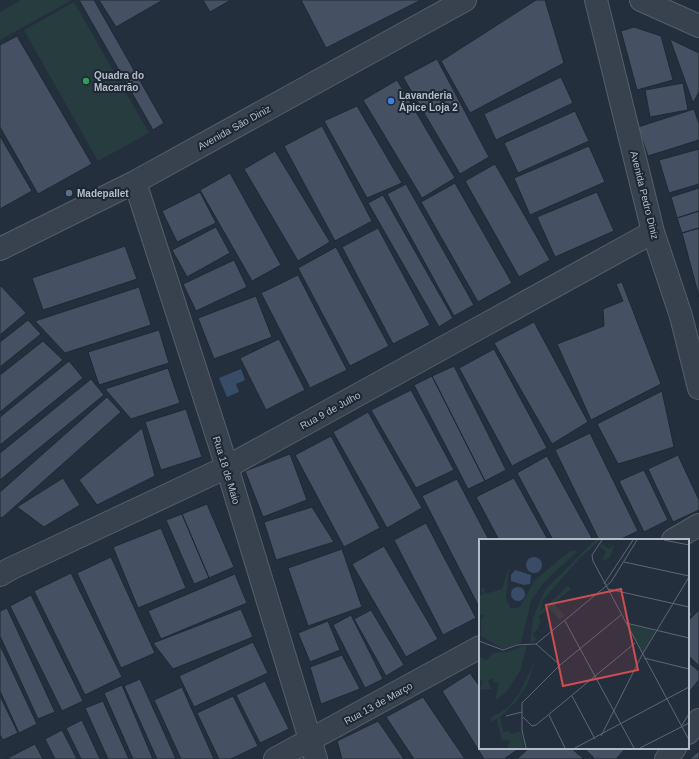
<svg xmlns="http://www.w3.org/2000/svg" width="699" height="759" font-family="Arial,sans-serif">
  <rect width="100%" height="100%" fill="#242f3e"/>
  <path fill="#263c3f" d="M 21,0 L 72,0 L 0,40 L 0,12 Z
    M 74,2 L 149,133 L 98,161 L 24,30 Z"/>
  <path fill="#394c67" d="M 241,369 L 245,380 L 236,384 L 239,392 L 227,397 L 219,378 Z"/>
  <path fill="#455162" stroke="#1f2835" d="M 79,0 L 94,0 L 164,123 L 153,130 Z
    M 99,0 L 163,0 L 116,27 Z
    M 203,0 L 231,0 L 210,12 Z
    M 301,0 L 421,0 L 326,48 Z
    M 536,0 L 545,0 L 564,63 L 470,113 L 441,61 Z
    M 634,27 L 661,36 L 673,80 L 637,90 L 621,31 Z
    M 17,36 L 92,164 L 38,194 L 0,127 L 0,45 Z
    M 670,39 L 699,53 L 699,92 L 693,103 Z
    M 437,59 L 489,157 L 460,174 L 403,77 Z
    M 561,77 L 573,103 L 496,140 L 484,114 Z
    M 397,80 L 455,178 L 422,198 L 363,100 Z
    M 683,83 L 688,110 L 650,117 L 645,90 Z
    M 357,106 L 402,183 L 367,198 L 324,121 Z
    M 694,109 L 699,124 L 699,140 L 648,156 L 638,127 Z
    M 575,111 L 589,141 L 518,173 L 504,143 Z
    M 322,126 L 372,221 L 335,241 L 284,146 Z
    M 0,136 L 32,191 L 0,209 Z
    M 589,146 L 605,182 L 530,215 L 514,178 Z
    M 699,149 L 699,184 L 669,193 L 659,160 Z
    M 275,151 L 330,242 L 298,261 L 244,169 Z
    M 495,164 L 550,260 L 519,277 L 465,181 Z
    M 230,173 L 281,265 L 252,281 L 200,190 Z
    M 455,183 L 512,283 L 478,302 L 421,202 Z
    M 406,184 L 474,305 L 454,316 L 387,194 Z
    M 699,188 L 699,211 L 677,218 L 671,197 Z
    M 200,192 L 216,223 L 177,242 L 162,211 Z
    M 597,192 L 614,231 L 555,257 L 537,217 Z
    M 383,195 L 453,318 L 439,327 L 368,203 Z
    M 699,211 L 699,228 L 682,233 L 677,218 Z
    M 216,227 L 230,253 L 187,277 L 172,250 Z
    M 378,228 L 430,325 L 393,344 L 342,247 Z
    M 699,228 L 699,297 L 682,233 Z
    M 125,246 L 137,279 L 43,310 L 32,278 Z
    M 336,247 L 389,346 L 350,366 L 298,268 Z
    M 234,260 L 247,287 L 196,311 L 183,284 Z
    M 298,275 L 347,370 L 310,388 L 261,293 Z
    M 622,282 L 661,384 L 591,420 L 557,344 L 604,326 L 603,309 L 623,301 L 616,284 Z
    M 1,286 L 26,313 L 0,335 L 0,287 Z
    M 139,287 L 151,325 L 65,353 L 35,321 Z
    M 256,296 L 272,337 L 214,359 L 198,318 Z
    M 28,320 L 41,334 L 0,367 L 0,342 Z
    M 534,322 L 588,422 L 552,444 L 494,343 Z
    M 159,330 L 169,363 L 99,385 L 88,352 Z
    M 279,339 L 305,390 L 266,410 L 240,358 Z
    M 43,341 L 63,360 L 0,412 L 0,375 Z
    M 494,349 L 547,448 L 512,466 L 459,368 Z
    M 69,361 L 83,378 L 0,445 L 0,417 Z
    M 454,366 L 506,470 L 485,481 L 432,376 Z
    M 168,368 L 180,403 L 131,419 L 105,389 Z
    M 432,376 L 485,481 L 468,489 L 414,385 Z
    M 91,379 L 104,395 L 0,480 L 0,453 Z
    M 411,390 L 454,470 L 416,488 L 371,410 Z
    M 662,391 L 674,447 L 618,464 L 597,424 Z
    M 107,397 L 121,412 L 2,518 L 0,517 L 0,492 Z
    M 186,409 L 202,457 L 161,470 L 145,422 Z
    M 368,412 L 422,508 L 387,528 L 333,432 Z
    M 142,428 L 155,476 L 97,505 L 79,480 Z
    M 590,433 L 638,531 L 619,540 L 599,540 L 555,450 Z
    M 331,436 L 380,528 L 344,547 L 295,455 Z
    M 290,454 L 307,500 L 263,517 L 245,471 Z
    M 678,455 L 699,500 L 699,510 L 673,522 L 648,469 Z
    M 547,456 L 593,540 L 553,540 L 517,473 Z
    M 644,470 L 668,520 L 644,532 L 619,481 Z
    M 63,478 L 80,505 L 44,527 L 17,507 Z
    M 514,478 L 548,540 L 499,540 L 476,497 Z
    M 457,479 L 489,540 L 480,540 L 480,609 L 422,496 Z
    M 207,504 L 234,567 L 209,578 L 182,514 Z
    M 312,507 L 334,542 L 276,560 L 264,522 Z
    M 182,514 L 209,578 L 194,584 L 166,520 Z
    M 426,523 L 476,618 L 443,635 L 394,540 Z
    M 161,528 L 186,588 L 138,608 L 113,547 Z
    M 384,546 L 438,639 L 406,657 L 352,564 Z
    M 342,549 L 362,607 L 308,626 L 288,568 Z
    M 111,557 L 155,653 L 121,668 L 77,573 Z
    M 71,573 L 122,677 L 85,695 L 34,591 Z
    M 235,574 L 247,603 L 161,639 L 148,611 Z
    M 31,595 L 83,701 L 62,711 L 10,606 Z
    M 7,608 L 55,712 L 38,719 L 0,636 L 0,611 Z
    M 241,609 L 253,637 L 173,669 L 153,643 Z
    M 688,609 L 692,615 L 688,618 Z
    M 371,610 L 404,665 L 386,676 L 354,619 Z
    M 699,610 L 699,666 L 688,655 L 688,621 Z
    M 351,615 L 383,679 L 365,688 L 333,625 Z
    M 328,621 L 340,650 L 310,662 L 298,633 Z
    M 253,642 L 268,673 L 194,707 L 179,676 Z
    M 0,645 L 37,724 L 19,733 L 0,691 Z
    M 342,655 L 360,689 L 321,704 L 310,667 Z
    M 688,662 L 699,671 L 699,680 L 688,693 Z
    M 470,673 L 480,687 L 480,748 L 520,748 L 504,759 L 484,759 L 442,691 Z
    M 140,679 L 176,759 L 157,759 L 124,686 Z
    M 265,681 L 289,729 L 260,743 L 236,695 Z
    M 122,685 L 153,759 L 133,759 L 104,693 Z
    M 182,687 L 214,759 L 181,759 L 154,700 Z
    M 0,696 L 18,733 L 3,740 L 0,735 Z
    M 233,696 L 258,746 L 231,759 L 219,759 L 197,713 Z
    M 423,697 L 465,759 L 414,759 L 386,717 Z
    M 103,701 L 129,759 L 108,759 L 85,708 Z
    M 82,720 L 100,759 L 81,759 L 66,728 Z
    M 378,721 L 404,759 L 342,759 L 337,741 Z
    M 62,730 L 77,759 L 55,759 L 45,739 Z
    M 35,744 L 43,759 L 6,759 Z
    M 529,748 L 571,748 L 584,759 L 517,759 Z
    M 584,748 L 626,748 L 616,759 L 595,759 Z
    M 699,751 L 699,759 L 690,759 Z"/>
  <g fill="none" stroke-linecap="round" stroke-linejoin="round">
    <defs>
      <path id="minor" d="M 596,0 L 653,232 L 681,316 L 699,388
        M 641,0 L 699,26
        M 135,182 L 227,467 L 316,759
        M 0,249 L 135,182 L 465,0
        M 673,540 L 699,525
        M 0,575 L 10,569 L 227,467 L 653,232
        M 688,733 L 699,720
        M 275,759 L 480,647
        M 666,759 L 675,748"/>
    </defs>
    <use href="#minor" stroke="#565f6c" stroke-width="24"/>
    <use href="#minor" stroke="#38414e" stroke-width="22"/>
  </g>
  <circle fill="#2e9e5b" stroke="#1d2633" stroke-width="1.5" cx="86" cy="81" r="4"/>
  <circle fill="#3f7fe0" stroke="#1d2633" stroke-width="1.5" cx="391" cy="101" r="4"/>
  <circle fill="#5c6f8a" stroke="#1d2633" stroke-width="1.5" cx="69" cy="193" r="4"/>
  <g text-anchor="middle" stroke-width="4" stroke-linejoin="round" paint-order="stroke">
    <g font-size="10" font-weight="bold" fill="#b4bcc9" stroke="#1d2633" text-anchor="start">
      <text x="94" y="79">Quadra do<tspan x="94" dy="12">Macarrão</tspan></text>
      <text x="399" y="99">Lavanderia<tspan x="399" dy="12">Ápice Loja 2</tspan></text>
      <text x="77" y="197">Madepallet</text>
    </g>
    <g font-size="10" fill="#b4bcc9" stroke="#1d2633">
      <text transform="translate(234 127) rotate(-29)" y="4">Avenida São Diniz</text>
      <text transform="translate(645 195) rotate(76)" y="4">Avenida Pedro Diniz</text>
      <text transform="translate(330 410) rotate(-29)" y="4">Rua 9 de Julho</text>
      <text transform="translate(227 470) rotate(73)" y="4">Rua 18 de Maio</text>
      <text transform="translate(378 703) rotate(-29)" y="4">Rua 13 de Março</text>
    </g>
  </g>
  <g transform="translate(479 539)">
    <rect width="210" height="210" fill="#242f3e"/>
    <path d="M 116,1 L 121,1 L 100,20 L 63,62 L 62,72 L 89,47 L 92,50 L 75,64 L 86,77 L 81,81 L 70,69 L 59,78 L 62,82 L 59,89 L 65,94 L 59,90 L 54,95 L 58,101 L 51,104 L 54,79 L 66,51 ZM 122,4 L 130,10 L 135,6 L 131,19 L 123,22 L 127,12 L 121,8 ZM 91,12 L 99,12 L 64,44 L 52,62 L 42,104 L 24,110 L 2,97 L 2,81 L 5,77 L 0,75 L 0,57 L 5,55 L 2,50 L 5,48 L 6,55 L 23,50 L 30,28 L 27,60 L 32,70 L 41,68 L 55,42 ZM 148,85 L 176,92 L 164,115 ZM 48,106 L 41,132 L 28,152 L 16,162 L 20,143 L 16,144 L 13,139 L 9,142 L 12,150 L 0,151 L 4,142 L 0,140 L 0,118 L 7,121 L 14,114 L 27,113 ZM 57,120 L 48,146 L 36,164 L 21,178 L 24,193 L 31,192 L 32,195 L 42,192 L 45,209 L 28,209 L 31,202 L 23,201 L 18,181 L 21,178 L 13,183 L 11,179 L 30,168 L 41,153 Z" fill="#263c3f"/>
    <path d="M47 26a8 8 0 1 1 16 0a8 8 0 1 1-16 0ZM 36,31 L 52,36 L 51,45 L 45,46 L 32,42 L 32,36 ZM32 55a7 7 0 1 1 14 0a7 7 0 1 1-14 0Z" fill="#394c67"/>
    <path fill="none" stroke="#5e6776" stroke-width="1" d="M 123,1 L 113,16 L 114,22 L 210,201M 185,1 L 210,6M 145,23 L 210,37M 125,45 L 154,1M 129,50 L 210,68M 86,82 L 155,209M 147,84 L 210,99M 0,102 L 24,111 L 38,106 L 57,105 L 132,43 L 158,1M 57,105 L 81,126M 165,119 L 210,130M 93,157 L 116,200M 70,176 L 86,209M 27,177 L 43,173M 44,178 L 53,187 L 57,186 L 156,104M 203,186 L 210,175M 122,197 L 163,116 L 210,38M 47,209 L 43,191 L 43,164 L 81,126 L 142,76M 96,209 L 210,148M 161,209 L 210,184"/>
    <path fill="#ce4d50" fill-opacity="0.15" stroke="#ce4d50" stroke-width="2" d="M 142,50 L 159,131 L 84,147 L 67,66 Z"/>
    <rect width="210" height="210" fill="none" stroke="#b4bcc9" stroke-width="2"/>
  </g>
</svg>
